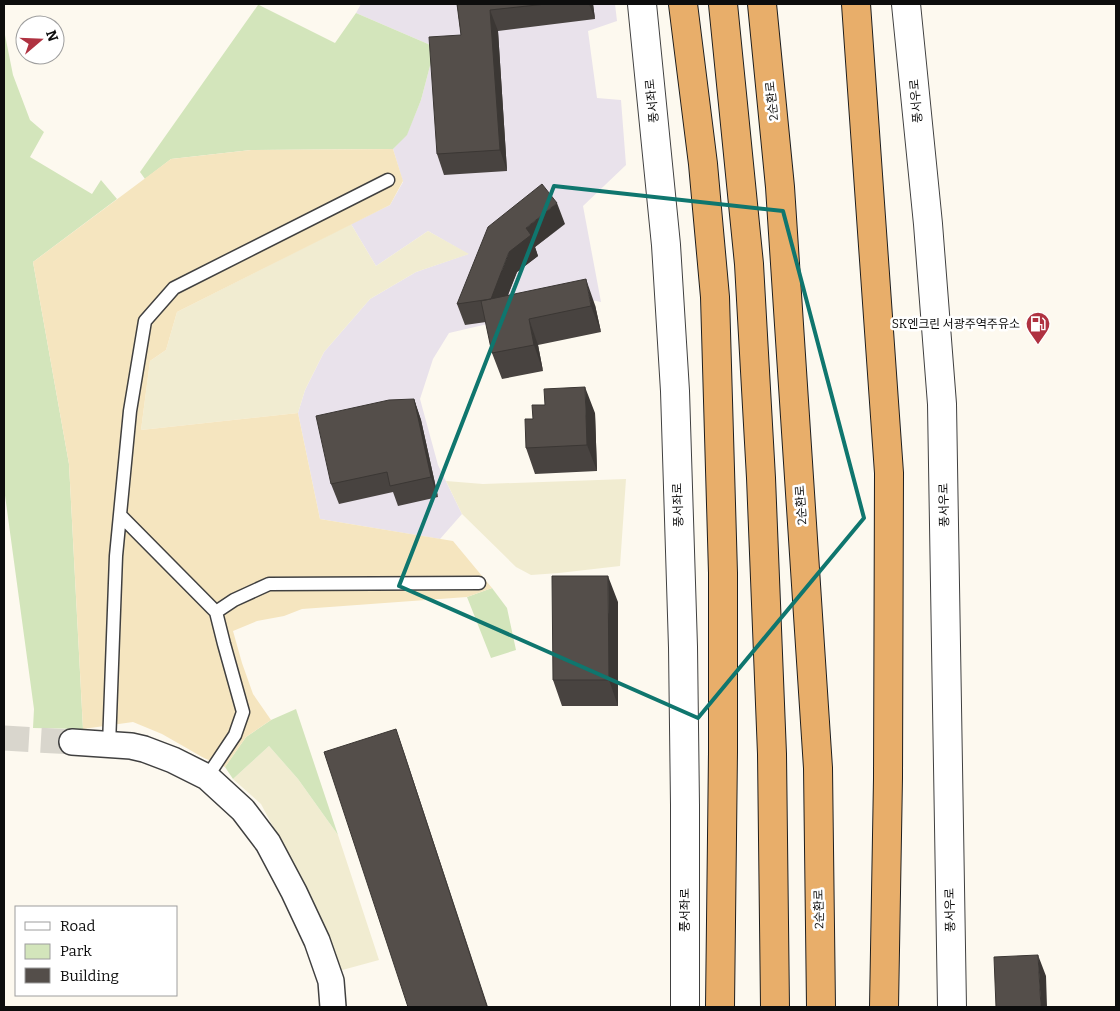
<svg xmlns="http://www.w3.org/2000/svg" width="1120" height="1011" font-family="Bitter,'Noto Sans KR',serif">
  <rect width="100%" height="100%" fill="#fdf9ef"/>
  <path fill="#e9e2eb" d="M 361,4 L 615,4 L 617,21 L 588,31 L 597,98 L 621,100 L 626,165 L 583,206 L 601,302 L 591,300 L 449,333 L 433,359 L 420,399 L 438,465 L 462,514 L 440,539 L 320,519 L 298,413 L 305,390 L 324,352 L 370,299 L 416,272 L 468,254 L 428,231 L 376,266 L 351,224 L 390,205 L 403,182 L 393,149 L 407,134 L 421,100 L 435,47 L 356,13 Z"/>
  <path fill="#f1ecd1" d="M 351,224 L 376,266 L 428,231 L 469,254 L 416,272 L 370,299 L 324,352 L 305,390 L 298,413 L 141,430 L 150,361 L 166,350 L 177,312 Z
    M 626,479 L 620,566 L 559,573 L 531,575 L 516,567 L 462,514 L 446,481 L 483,484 Z
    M 269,746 L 298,779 L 338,835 L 379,960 L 335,972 L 288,855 L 261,804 L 233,779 Z"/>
  <path fill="#d3e5bb" d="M 257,4 L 335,43 L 356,13 L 435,47 L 421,100 L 407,135 L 393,149 L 251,150 L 171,159 L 145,179 L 140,172 L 258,5 Z
    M 4,30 L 13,75 L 30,120 L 44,132 L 30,157 L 92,194 L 101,180 L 117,199 L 33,262 L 69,464 L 83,729 L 33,728 L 34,709 L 4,488 Z
    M 492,588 L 507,608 L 516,650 L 491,658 L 467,597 Z
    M 296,709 L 338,835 L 298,779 L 269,746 L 233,779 L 225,767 L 246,737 L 271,720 Z"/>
  <path fill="#f5e5bf" d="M 393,149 L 403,181 L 390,205 L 177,312 L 166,350 L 150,361 L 141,430 L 298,413 L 320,519 L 453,541 L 492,588 L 467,597 L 302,609 L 284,616 L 257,621 L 233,631 L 242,663 L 253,694 L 271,720 L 246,737 L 225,767 L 204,758 L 162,734 L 133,722 L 83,729 L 69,464 L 33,262 L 171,159 L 251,150 Z"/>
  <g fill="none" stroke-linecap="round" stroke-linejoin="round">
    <path stroke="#d9d6cd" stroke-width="25" stroke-dasharray="25 12" stroke-linecap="butt" d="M 4,738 L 72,742"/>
    <defs>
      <path id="service" d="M 120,515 L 216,612
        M 109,745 L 116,556 L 130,411 L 145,321 L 174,288 L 388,180
        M 207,777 L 235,735 L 243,712 L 224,644 L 216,612 L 234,600 L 269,584 L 479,583"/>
      <path id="minor" d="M 72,742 L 131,746 L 144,749 L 173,760 L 207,777 L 243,810 L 268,843 L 294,892 L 317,941 L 331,981 L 333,1007"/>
      <path id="tertiary" d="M 642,4 L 666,245 L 675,391 L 683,647 L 685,805 L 685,1007
        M 906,4 L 928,224 L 942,404 L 952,1007"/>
      <path id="trunk" d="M 683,4 L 703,164 L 715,297 L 723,573 L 723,752 L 720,1007
        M 723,4 L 749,264 L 761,478 L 772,754 L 775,1007
        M 762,4 L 780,187 L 818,768 L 821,1007
        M 856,4 L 889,473 L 888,778 L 884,1007"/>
    </defs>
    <use href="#service" stroke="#404040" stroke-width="15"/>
    <use href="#minor" stroke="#404040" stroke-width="28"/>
    <use href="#tertiary" stroke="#404040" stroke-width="30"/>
    <use href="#trunk" stroke="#1e1e1e" stroke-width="30"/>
    <use href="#service" stroke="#fff" stroke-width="12"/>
    <use href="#minor" stroke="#fff" stroke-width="25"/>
    <use href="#tertiary" stroke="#fff" stroke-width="28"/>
    <use href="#trunk" stroke="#e8ae6a" stroke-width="28"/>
  </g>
  <path fill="#484340" d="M 457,4 L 593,4 L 595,19 L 498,31 L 507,171 L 444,175 L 437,154 L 461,35 Z
    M 565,224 L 535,247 L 538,256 L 517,272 L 508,295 L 595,305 L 601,332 L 538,345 L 543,371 L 502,379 L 492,353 L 486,322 L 465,325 L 457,304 Z
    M 414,399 L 421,420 L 438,497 L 398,506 L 393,492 L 339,504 L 331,484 Z
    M 595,413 L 597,471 L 535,474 L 526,448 Z
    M 618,602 L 618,706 L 562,706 L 553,680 Z"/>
  <path fill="#3b3734" d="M 589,4 L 593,4 L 595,19 Z
    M 490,10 L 498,31 L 507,171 L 500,150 Z
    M 557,203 L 565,224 L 535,247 L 538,256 L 517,272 L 498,320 L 491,299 L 509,252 L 526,228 Z
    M 586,279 L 595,305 L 601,332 L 591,306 Z
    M 529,319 L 538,345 L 543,371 L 534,345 Z
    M 585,387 L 595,413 L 597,471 L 587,445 Z
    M 414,399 L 421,420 L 438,497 L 431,477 Z
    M 608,576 L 618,602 L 618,706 L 609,680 Z
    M 396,729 L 405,755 L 488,1007 L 487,1007 Z
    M 1038,955 L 1046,976 L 1047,1007 L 1041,1007 Z"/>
  <path fill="#544e4a" stroke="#3b3734" d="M 457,4 L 546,4 L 490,10 L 500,150 L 437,154 L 429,37 L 461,35 Z
    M 542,184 L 557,203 L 526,228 L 531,235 L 509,252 L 491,299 L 457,304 L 488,227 Z
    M 586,279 L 591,306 L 529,319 L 534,345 L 492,353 L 481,301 Z
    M 585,387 L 587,445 L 526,448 L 525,419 L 533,419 L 532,405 L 545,405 L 544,389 Z
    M 414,399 L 431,477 L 390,486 L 387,472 L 331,484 L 316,416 L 389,400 Z
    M 552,576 L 608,576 L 609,680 L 553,680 Z
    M 396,729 L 487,1007 L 408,1007 L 324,752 Z
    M 1038,955 L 1041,1007 L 996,1007 L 994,957 Z"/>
  <path fill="none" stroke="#0f766e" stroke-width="4" stroke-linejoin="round" d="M 554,186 L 783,211 L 864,518 L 698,718 L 399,586 Z"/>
  <defs>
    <symbol id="fuel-pin" viewBox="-11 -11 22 30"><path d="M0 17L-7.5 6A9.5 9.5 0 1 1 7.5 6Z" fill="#af3241" stroke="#fff"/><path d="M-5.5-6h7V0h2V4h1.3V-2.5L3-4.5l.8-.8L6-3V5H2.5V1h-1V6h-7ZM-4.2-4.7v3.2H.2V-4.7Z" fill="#fff"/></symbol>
  </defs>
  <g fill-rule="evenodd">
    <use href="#fuel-pin" x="1024" y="310" width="28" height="38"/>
  </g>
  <g text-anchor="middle" stroke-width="5" stroke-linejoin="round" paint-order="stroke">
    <g font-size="12" fill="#0d0d0d" stroke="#fff">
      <text transform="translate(652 101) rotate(-96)" y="4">풍서좌로</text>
      <text transform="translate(772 101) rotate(-96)" y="4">2순환로</text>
      <text transform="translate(916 101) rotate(-95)" y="4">풍서우로</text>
      <text transform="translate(678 505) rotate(-92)" y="4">풍서좌로</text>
      <text transform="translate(801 505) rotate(-94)" y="4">2순환로</text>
      <text transform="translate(944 505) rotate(-91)" y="4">풍서우로</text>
      <text transform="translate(819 909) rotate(-91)" y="4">2순환로</text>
      <text transform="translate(685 910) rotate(-90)" y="4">풍서좌로</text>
      <text transform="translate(950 910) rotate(-91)" y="4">풍서우로</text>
    </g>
    <g font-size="12" fill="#0d0d0d" stroke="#fff" text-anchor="end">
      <text x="1020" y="328">SK엔크린 서광주역주유소</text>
    </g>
  </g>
  <rect width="1120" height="1011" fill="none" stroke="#0d0d0d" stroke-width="10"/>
  <rect x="15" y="906" width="162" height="90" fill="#ffffff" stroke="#9e9e9e"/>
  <rect x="25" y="922" width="25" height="8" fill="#ffffff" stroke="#9e9e9e"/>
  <text x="60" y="931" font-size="15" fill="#0d0d0d">Road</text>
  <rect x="25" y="944" width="25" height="15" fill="#d3e5bb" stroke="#9e9e9e"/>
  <text x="60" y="956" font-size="15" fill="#0d0d0d">Park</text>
  <rect x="25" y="968" width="25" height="15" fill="#544e4a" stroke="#9e9e9e"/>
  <text x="60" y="981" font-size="15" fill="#0d0d0d">Building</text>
  <g transform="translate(40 40) rotate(71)"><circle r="24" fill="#ffffff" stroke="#9e9e9e"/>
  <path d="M0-4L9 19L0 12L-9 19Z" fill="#af3241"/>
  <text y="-8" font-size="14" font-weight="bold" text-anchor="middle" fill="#0d0d0d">N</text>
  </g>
</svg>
